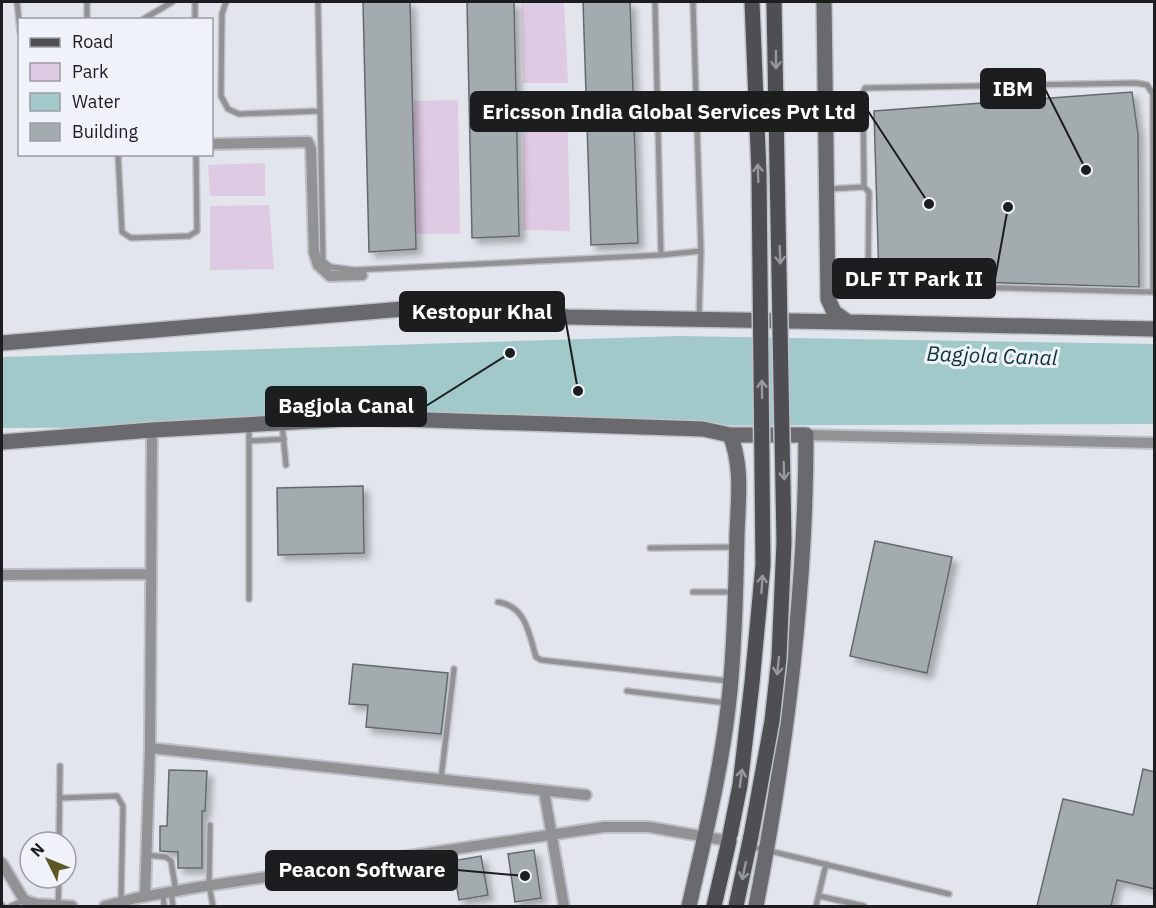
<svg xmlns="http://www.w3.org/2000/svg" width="1156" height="908" font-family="'IBM Plex Sans',sans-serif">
  <defs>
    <filter id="shadow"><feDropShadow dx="5.5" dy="5.5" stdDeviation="3" flood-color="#0004"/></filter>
  </defs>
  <rect width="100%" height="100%" fill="#e2e6ec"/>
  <path fill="#dfcae3" d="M 521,2 L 564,2 L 568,83 L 523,83 Z
    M 523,97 L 567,97 L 570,231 L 523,230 Z
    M 458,100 L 460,234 L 416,234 L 413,101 Z
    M 265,163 L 265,196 L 210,196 L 208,165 Z
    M 269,205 L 274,269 L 210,270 L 210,206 Z"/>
  <path fill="#a1c9c9" d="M 680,336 L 1154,344 L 1154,424 L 2,428 L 2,357 Z"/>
  <path fill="#a4abae" stroke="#646a6d" stroke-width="1.5" filter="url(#shadow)" d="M 363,2 L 410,2 L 416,249 L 369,252 Z
    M 467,2 L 514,2 L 519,236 L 472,238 Z
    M 583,2 L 630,2 L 638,243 L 591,245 Z
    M 1132,92 L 1138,134 L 1139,287 L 879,279 L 874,111 Z
    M 363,486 L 364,553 L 278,555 L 277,488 Z
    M 875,541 L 952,557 L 927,673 L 850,656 Z
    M 353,664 L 448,673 L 441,734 L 366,727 L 368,705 L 349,704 Z
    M 1143,769 L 1155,772 L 1155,889 L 1117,880 L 1111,906 L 1037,906 L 1063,799 L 1133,815 Z
    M 169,770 L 207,771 L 205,811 L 202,811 L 202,868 L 178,868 L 178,852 L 160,851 L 160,826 L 167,826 Z
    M 534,850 L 541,898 L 515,902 L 508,854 Z
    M 481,856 L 488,895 L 459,900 L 452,861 Z"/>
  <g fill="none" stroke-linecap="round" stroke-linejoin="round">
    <defs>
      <path id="lane" d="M 17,2 L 20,31
        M 195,2 L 195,20
        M 226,2 L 222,14 L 221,96 L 228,109 L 239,114 L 320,111
        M 318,2 L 323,261 L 331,267 L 355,270 L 661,255
        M 655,2 L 661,255 L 701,251
        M 693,2 L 701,251 L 699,318
        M 87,20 L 87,2
        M 142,20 L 172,2
        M 1136,83 L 1147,85 L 1153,94 L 1153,292 L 870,284 L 868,280 L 869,192 L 864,187 L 863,93 L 865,88 Z
        M 118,154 L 122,232 L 131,238 L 189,236 L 197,231 L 196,154
        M 829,189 L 864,187
        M 831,277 L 868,274
        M 282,424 L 286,465
        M 249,426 L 249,599
        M 249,441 L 284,439
        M 650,548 L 735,547
        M 693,592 L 734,592
        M 498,602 C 526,606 529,634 536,657 L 541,660 L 729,681
        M 627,691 L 726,703
        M 441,779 L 454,669
        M 60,798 L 117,796 L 123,806 L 121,902
        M 210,825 L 209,885 L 213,906
        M 59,842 L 60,766
        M 749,846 L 949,894
        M 147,855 L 166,857 L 171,861 L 176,891
        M 171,891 L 173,906
        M 163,893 L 164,906
        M 819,896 L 864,906
        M 2,905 L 3,906
        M 11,906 L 24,900
        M 58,906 L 59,878
        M 816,906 L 826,864"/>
      <path id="street" d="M 212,144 L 308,142 L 311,149 L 314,252 L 318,265 L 330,276 L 362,275
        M 806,435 L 1154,443
        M 2,575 L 149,574
        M 150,748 L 586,795
        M 544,791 L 564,906
        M 2,863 L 24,900 L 36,904 L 72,906
        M 145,896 L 150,748 L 152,430
        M 105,906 L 136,898 L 199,887 L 604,827 L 649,827 L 729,841"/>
      <path id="secondary" d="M 824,2 L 828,299 L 834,312 L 848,322 L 1154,329
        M 2,343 L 403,309 L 568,317 L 848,322
        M 730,435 L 806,435 C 806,593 786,752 756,906
        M 2,442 L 152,430 L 367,418 L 703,429 L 730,435 C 743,466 738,502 737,535 C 736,586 735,639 730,690 C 723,763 705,836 689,906"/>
      <path id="primary" d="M 714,906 L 729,841
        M 736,906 L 751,836"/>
    </defs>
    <use href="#lane" stroke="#bec2c7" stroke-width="8"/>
    <use href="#street" stroke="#bec2c7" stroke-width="14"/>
    <use href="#secondary" stroke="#bec2c7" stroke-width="18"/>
    <use href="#primary" stroke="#bec2c7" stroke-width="18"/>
    <use href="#lane" stroke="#929295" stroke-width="5"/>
    <use href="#street" stroke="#929295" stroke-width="10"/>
    <use href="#secondary" stroke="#6a6a6e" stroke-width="15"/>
    <use href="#primary" stroke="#4f4e53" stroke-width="15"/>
    <defs>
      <path id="primary-bridge" d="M 730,835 L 740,785 L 752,683 L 763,565 L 759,174 L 752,2
        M 751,836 L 772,721 L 779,658 L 784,542 L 774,2"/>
    </defs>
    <use href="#primary-bridge" stroke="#bec2c7" stroke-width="18" stroke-linecap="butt"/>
    <use href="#primary-bridge" stroke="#4f4e53" stroke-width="15"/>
  </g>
  <defs><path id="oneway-shaft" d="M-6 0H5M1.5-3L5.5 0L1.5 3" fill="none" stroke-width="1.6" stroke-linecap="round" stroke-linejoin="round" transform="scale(1.5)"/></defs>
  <g stroke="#97989e">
    <use href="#oneway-shaft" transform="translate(776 60) rotate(90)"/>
    <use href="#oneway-shaft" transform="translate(758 173) rotate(-92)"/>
    <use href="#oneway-shaft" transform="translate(780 255) rotate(88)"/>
    <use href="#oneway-shaft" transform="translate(762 389) rotate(-91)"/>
    <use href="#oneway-shaft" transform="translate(784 471) rotate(88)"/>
    <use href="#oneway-shaft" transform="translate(762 584) rotate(-86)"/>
    <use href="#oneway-shaft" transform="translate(778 666) rotate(96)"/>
    <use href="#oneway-shaft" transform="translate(741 778) rotate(-82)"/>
    <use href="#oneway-shaft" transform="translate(744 871) rotate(102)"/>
  </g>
  <g text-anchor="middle" stroke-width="6" stroke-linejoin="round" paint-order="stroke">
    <g font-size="21" font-style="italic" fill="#0c3434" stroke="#eff3f9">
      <text transform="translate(992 356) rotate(2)" y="7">Bagjola Canal</text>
    </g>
  </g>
  <path fill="none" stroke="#1c1d1f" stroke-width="2" d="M1086 170L1045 89M929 204L868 111M1008 207L995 279M578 391L564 311M510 353L426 406M525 876L457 870"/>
  <g fill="#1c1d1f" stroke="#eff3f9" stroke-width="2">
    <circle cx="1086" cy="170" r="6"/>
    <circle cx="929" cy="204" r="6"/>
    <circle cx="1008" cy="207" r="6"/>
    <circle cx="578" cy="391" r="6"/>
    <circle cx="510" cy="353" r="6"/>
    <circle cx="525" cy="876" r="6"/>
  </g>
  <g fill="#1c1d1f" stroke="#1c1d1f" stroke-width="2">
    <rect x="981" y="69" width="64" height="39" rx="6"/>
    <rect x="471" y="92" width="397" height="39" rx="6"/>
    <rect x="833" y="259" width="162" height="39" rx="6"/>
    <rect x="400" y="292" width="164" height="39" rx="6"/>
    <rect x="266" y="387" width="160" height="39" rx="6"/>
    <rect x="266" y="851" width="191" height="39" rx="6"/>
  </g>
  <g font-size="21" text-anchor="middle" font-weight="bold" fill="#fff">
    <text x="1013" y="96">IBM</text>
    <text x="669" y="119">Ericsson India Global Services Pvt Ltd</text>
    <text x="914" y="286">DLF IT Park II</text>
    <text x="482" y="319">Kestopur Khal</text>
    <text x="346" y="413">Bagjola Canal</text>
    <text x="362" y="877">Peacon Software</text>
  </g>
  <rect width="1156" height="908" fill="none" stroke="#1c1d1f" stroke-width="6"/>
  <rect x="18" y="18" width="195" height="138" fill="#eff3f9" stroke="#9b9da2" stroke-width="1.5"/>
  <rect x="30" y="38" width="30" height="9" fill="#4f4e53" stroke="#9b9da2" stroke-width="1.5"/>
  <text x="72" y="48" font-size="18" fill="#1c1d1f">Road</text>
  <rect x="30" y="63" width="30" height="18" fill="#dfcae3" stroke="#9b9da2" stroke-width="1.5"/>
  <text x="72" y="78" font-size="18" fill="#1c1d1f">Park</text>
  <rect x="30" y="93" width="30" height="18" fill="#a1c9c9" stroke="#9b9da2" stroke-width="1.5"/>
  <text x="72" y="108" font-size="18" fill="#1c1d1f">Water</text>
  <rect x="30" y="123" width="30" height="18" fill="#a4abae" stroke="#9b9da2" stroke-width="1.5"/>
  <text x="72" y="138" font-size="18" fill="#1c1d1f">Building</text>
  <g transform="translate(48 860) rotate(313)"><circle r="28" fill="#eff3f9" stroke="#9b9da2" stroke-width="1.5"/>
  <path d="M0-4.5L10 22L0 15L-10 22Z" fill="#5d5724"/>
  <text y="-9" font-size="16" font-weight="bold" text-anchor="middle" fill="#1c1d1f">N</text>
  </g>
</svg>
